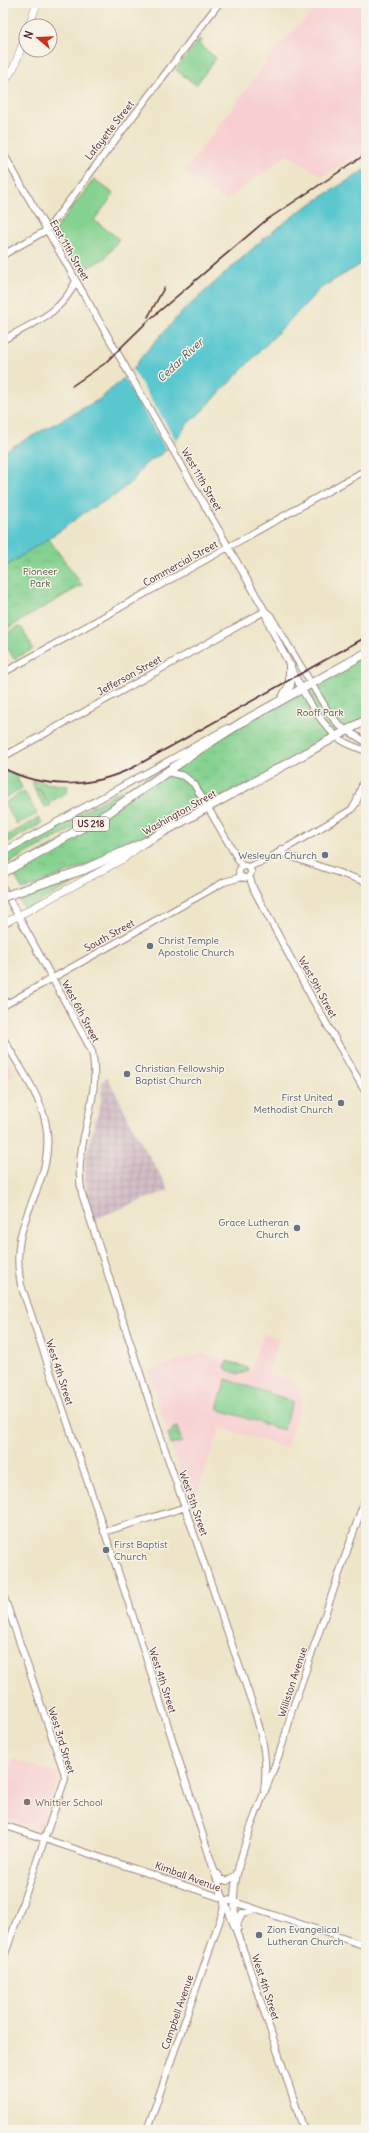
<svg xmlns="http://www.w3.org/2000/svg" width="369" height="2133" font-family="Delius,sans-serif">
  <defs>
    <pattern id="industrial-grid" width="8" height="8" patternUnits="userSpaceOnUse"><rect width="8" height="8" fill="#d2bdc6"/><path d="M0 4h8M4 0v8" fill="none" stroke="#b6a2aa"/></pattern>
    <pattern id="park-crowns" width="20" height="18" patternUnits="userSpaceOnUse"><rect width="20" height="18" fill="#84d190"/><path d="M2 6a3 3 0 1 1 6 0M12 15a3 3 0 1 1 6 0" fill="none" stroke="#74b37c"/></pattern>
  </defs>
  <rect width="100%" height="100%" fill="#f7f3e8"/>
  <filter id="ink" filterUnits="userSpaceOnUse"><feTurbulence type="fractalNoise" baseFrequency=".025" numOctaves="2"/><feDisplacementMap in="SourceGraphic" scale="8" xChannelSelector="R" yChannelSelector="G"/><feConvolveMatrix kernelMatrix="1 2 1 2 8 2 1 2 1" color-interpolation-filters="sRGB"/></filter>
  <filter id="wash" filterUnits="userSpaceOnUse"><feTurbulence type="fractalNoise" baseFrequency=".012" numOctaves="4" result="noise"/><feDisplacementMap in="SourceGraphic" scale="16" xChannelSelector="R" yChannelSelector="G"/><feGaussianBlur stdDeviation="0.9" result="paint"/><feColorMatrix in="noise" values="0 0 0 0 0 0 0 0 0 0 0 0 0 0 0 0 0 1.4 0 .05"/><feComposite in="paint" operator="in"/></filter>
  <g filter="url(#wash)">
    <rect width="100%" height="100%" fill="#eee5c9"/>
    <path fill="#f7cfd1" d="M 321,3 L 366,3 L 366,151 L 322,176 L 287,155 L 225,201 L 185,171 L 278,47 Z
      M 3,1053 L 15,1075 L 3,1082 Z
      M 264,1333 L 279,1339 L 268,1374 L 293,1382 L 303,1399 L 286,1448 L 220,1427 L 196,1496 L 188,1499 L 148,1371 L 202,1353 L 251,1369 Z
      M 13,1759 L 57,1774 L 58,1780 L 41,1830 L 3,1818 L 3,1787 Z"/>
    <path fill="url(#industrial-grid)" d="M 107,1076 L 136,1133 L 169,1190 L 92,1220 L 85,1180 L 86,1156 L 101,1102 L 102,1082 Z"/>
    <path fill="#84d190" stroke="#67785e" d="M 199,39 L 201,40 L 199,44 L 216,58 L 196,85 L 176,70 Z
      M 94,179 L 114,194 L 94,220 L 119,239 L 105,258 L 83,270 L 77,268 L 55,230 Z
      M 17,627 L 22,628 L 33,649 L 14,659 L 3,640 L 3,636 Z
      M 170,763 L 132,792 L 89,820 L 3,866 L 3,856 Z
      M 3,770 L 16,776 L 22,788 L 4,798 Z
      M 32,781 L 68,786 L 67,792 L 49,803 L 50,806 L 45,807 L 35,791 L 39,789 L 47,802 L 39,787 L 35,790 Z
      M 24,791 L 37,814 L 17,824 L 4,803 Z
      M 39,818 L 42,823 L 3,845 L 3,838 Z
      M 90,874 L 25,910 L 18,898 Z
      M 226,1379 L 293,1401 L 283,1430 L 217,1409 Z"/>
    <path fill="url(#park-crowns)" stroke="#67785e" d="M 48,538 L 82,585 L 3,631 L 3,568 Z
      M 366,653 L 366,720 L 145,842 L 23,890 L 11,869 L 89,826 L 200,749 Z
      M 227,1361 L 248,1368 L 247,1372 L 239,1374 L 225,1369 Z
      M 177,1427 L 182,1442 L 171,1445 L 168,1434 L 172,1432 L 173,1428 Z"/>
    <path fill="#5ac7cf" stroke="#52737d" d="M 366,169 L 366,261 L 321,288 L 199,414 L 187,424 L 178,438 L 163,453 L 145,464 L 134,479 L 117,494 L 84,513 L 64,528 L 3,568 L 3,452 L 100,399 L 133,370 L 142,356 L 181,313 L 262,240 L 301,210 Z"/>
    <path fill="#eee5c9" d="M 133,370 L 176,440 L 166,449 L 124,377 Z"/>
  </g>
  <g filter="url(#ink)">
    <g fill="none" stroke-linecap="round" stroke-linejoin="round">
      <defs>
        <path id="secondary" d="M 3,153 L 265,611 L 270,615 L 329,713 L 340,726 L 366,742
          M 3,255 L 47,230 L 219,3
          M 3,340 C 34,322 60,315 76,281
          M 265,611 C 267,624 276,637 282,650 C 297,679 311,713 336,736 C 344,744 356,747 366,751
          M 3,673 L 366,470
          M 3,757 L 265,611
          M 167,772 L 184,776 L 194,784 L 242,866
          M 281,849 L 286,855 L 366,882
          M 3,852 L 228,728
          M239 872a6 6 0 1 1 12 0a6 6 0 1 1-12 0Z
          M 248,867 L 266,860 L 351,810 L 356,803 L 366,773
          M 249,876 L 254,890 L 313,1000 L 366,1093
          M 3,888 L 92,1051 C 103,1102 71,1144 82,1194 L 161,1438 L 255,1712 C 263,1739 268,1762 264,1791
          M 3,1006 L 224,882 L 242,877
          M 3,1038 C 17,1063 41,1096 46,1125 C 54,1171 28,1198 20,1239 C 17,1255 18,1270 21,1285 L 128,1601 L 220,1889 L 243,1949 L 304,2130
          M 104,1532 L 186,1507
          M 3,1594 L 64,1772 L 65,1779 L 3,1960
          M 3,1825 L 366,1946
          M 218,1874 L 221,1879 L 227,1881 L 236,1875
          M 238,1922 L 242,1913 L 252,1911
          M 238,1928 C 236,1919 234,1910 234,1901 C 234,1878 241,1857 248,1835 C 262,1795 282,1755 291,1713 L 366,1496
          M 147,2130 L 223,1911 L 224,1902"/>
        <path id="primary" d="M 29,26 L 37,3
          M 3,84 L 14,67 L 26,34
          M 3,924 L 123,859 L 140,846"/>
        <path id="highway" d="M 282,699 L 290,685 L 290,666
          M 3,873 L 108,813 L 200,749 L 244,721 L 366,653
          M 23,890 L 83,870 L 145,842 L 366,720"/>
      </defs>
      <use href="#secondary" stroke="#9c827a" stroke-width="8"/>
      <use href="#primary" stroke="#9c827a" stroke-width="8"/>
      <use href="#highway" stroke="#9c827a" stroke-width="10"/>
      <use href="#secondary" stroke="#fff" stroke-width="6"/>
      <use href="#primary" stroke="#fff" stroke-width="7"/>
      <use href="#highway" stroke="#fff" stroke-width="8"/>
      <path stroke="#4a1f2b" stroke-width="1.5" d="M 148,317 L 164,288
        M 72,386 L 104,364 L 149,320 L 265,221 L 366,154
        M 3,768 C 45,790 92,788 134,767 L 366,637"/>
      <defs>
        <path id="highway-bridge" d="M 3,897 L 23,890"/>
      </defs>
      <use href="#highway-bridge" stroke="#9c827a" stroke-width="10" stroke-linecap="butt"/>
      <use href="#highway-bridge" stroke="#fff" stroke-width="8"/>
    </g>
  </g>
  <g fill="#6b7280" stroke="#f7f3e8" stroke-width="1.5">
    <circle cx="325" cy="855" r="4"/>
    <circle cx="150" cy="946" r="4"/>
    <circle cx="127" cy="1074" r="4"/>
    <circle cx="341" cy="1103" r="4"/>
    <circle cx="297" cy="1228" r="4"/>
    <circle cx="106" cy="1550" r="4"/>
    <circle cx="259" cy="1935" r="4"/>
  </g>
  <circle fill="#8d6e63" stroke="#f7f3e8" stroke-width="1.5" cx="27" cy="1802" r="4"/>
  <g text-anchor="middle" stroke-width="3" stroke-linejoin="round" paint-order="stroke">
    <rect fill="#f7f3e8" stroke="#7e5f64" stroke-width="1" x="73" y="817" width="36" height="14" rx="3"/>
    <g font-size="9" font-weight="bold" fill="#4a1f2b">
      <text x="91" y="827">US 218</text>
    </g>
    <g font-size="10" fill="#4a1f2b" stroke="#f7f3e8">
      <text transform="translate(109 130) rotate(-52)" y="4">Lafayette Street</text>
      <text transform="translate(70 250) rotate(60)" y="4">East 11th Street</text>
      <text transform="translate(202 479) rotate(60)" y="4">West 11th Street</text>
      <text transform="translate(180 563) rotate(-29)" y="4">Commercial Street</text>
      <text transform="translate(129 675) rotate(-29)" y="4">Jefferson Street</text>
      <text transform="translate(179 812) rotate(-29)" y="4">Washington Street</text>
      <text transform="translate(109 935) rotate(-29)" y="4">South Street</text>
      <text transform="translate(318 987) rotate(61)" y="4">West 9th Street</text>
      <text transform="translate(81 1011) rotate(62)" y="4">West 6th Street</text>
      <text transform="translate(60 1372) rotate(72)" y="4">West 4th Street</text>
      <text transform="translate(194 1503) rotate(71)" y="4">West 5th Street</text>
      <text transform="translate(163 1680) rotate(72)" y="4">West 4th Street</text>
      <text transform="translate(292 1682) rotate(-72)" y="4">Williston Avenue</text>
      <text transform="translate(62 1740) rotate(73)" y="4">West 3rd Street</text>
      <text transform="translate(188 1876) rotate(20)" y="4">Kimball Avenue</text>
      <text transform="translate(266 1987) rotate(72)" y="4">West 4th Street</text>
      <text transform="translate(177 2012) rotate(-71)" y="4">Campbell Avenue</text>
    </g>
    <g font-size="10" fill="#5b5449" stroke="#f7f3e8">
      <text x="40" y="575">Pioneer<tspan x="40" dy="12">Park</tspan></text>
      <text x="320" y="716">Rooff Park</text>
    </g>
    <g font-size="10" fill="#5b616d" stroke="#f7f3e8" text-anchor="start">
      <text x="317" y="859" text-anchor="end">Wesleyan Church</text>
      <text x="158" y="944">Christ Temple<tspan x="158" dy="12">Apostolic Church</tspan></text>
      <text x="135" y="1072">Christian Fellowship<tspan x="135" dy="12">Baptist Church</tspan></text>
      <text x="333" y="1101" text-anchor="end">First United<tspan x="333" dy="12">Methodist Church</tspan></text>
      <text x="289" y="1226" text-anchor="end">Grace Lutheran<tspan x="289" dy="12">Church</tspan></text>
      <text x="114" y="1548">First Baptist<tspan x="114" dy="12">Church</tspan></text>
      <text x="267" y="1933">Zion Evangelical<tspan x="267" dy="12">Lutheran Church</tspan></text>
    </g>
    <g font-size="10" fill="#785e54" stroke="#f7f3e8" text-anchor="start">
      <text x="35" y="1806">Whittier School</text>
    </g>
    <g font-size="11" font-style="italic" fill="#4f515c" stroke="#f7f3e8">
      <text transform="translate(180 360) rotate(-43)" y="4">Cedar River</text>
    </g>
  </g>
  <rect width="369" height="2133" fill="none" stroke="#f7f3e8" stroke-width="16"/>
  <g transform="translate(38 38) rotate(289)"><circle r="19" fill="#f7f3e8" stroke="#b29e9c"/>
  <path d="M0-3L7 15L0 10L-7 15Z" fill="#c8321e"/>
  <text y="-6" font-size="11" font-weight="bold" text-anchor="middle" fill="#4a1f2b">N</text>
  </g>
</svg>
